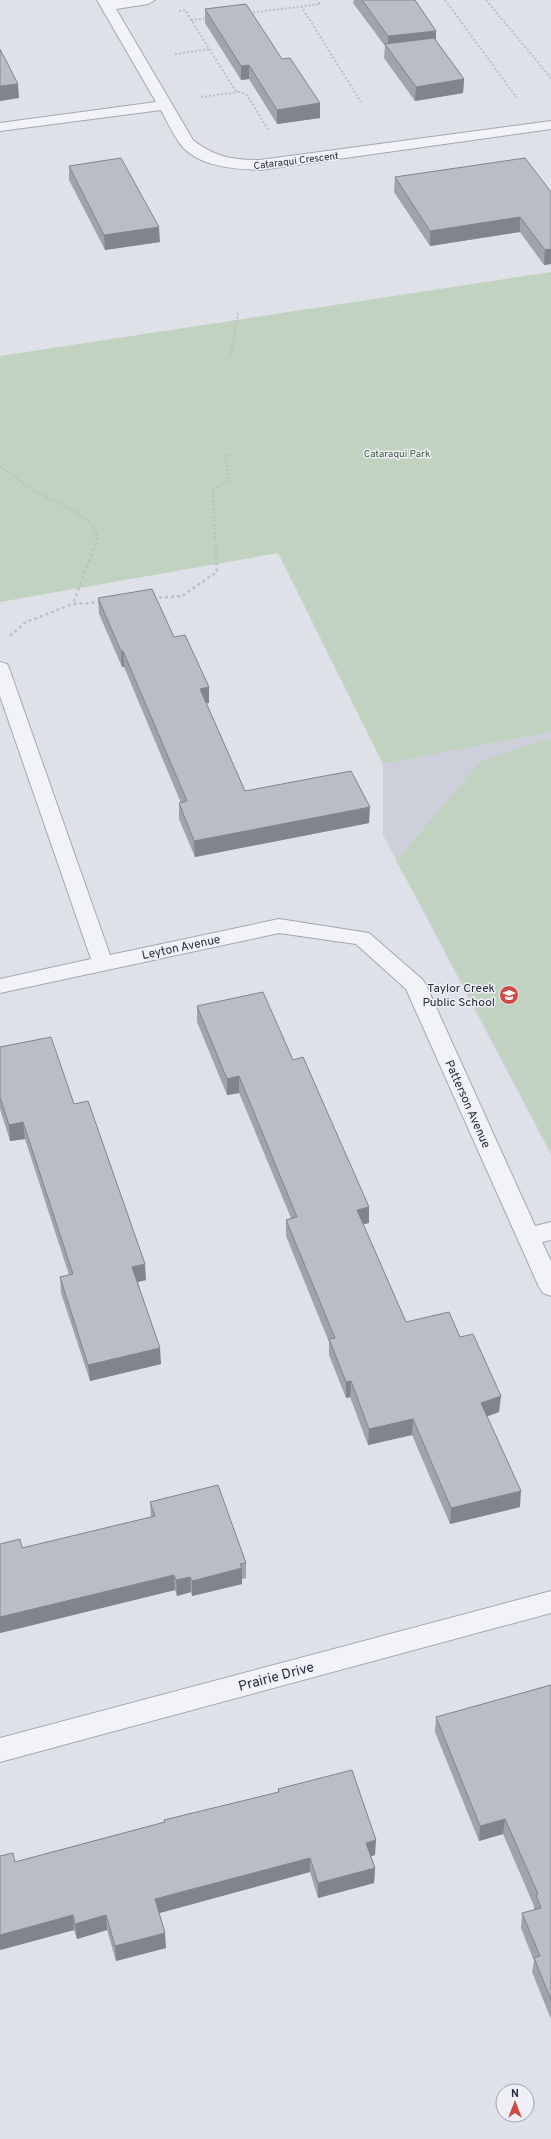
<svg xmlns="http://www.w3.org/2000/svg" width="551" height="2139" font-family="Overpass,sans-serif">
  <rect width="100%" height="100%" fill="#dfe1e8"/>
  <path fill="#cdd0da" d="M 551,732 L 551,1155 L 383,835 L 383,764 Z"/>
  <path fill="#c2d2c0" d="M 551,272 L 551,732 L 383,764 L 278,553 L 0,602 L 0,356 Z
    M 551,739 L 551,1152 L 423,908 L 396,861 L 481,761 L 540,741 Z"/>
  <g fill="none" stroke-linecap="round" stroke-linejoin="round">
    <defs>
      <path id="minor" d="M 97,0 L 155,0 L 148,4 L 116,9 L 193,140 C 214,157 234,160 260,160 L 551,121 L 551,129 L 260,170 C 234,169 199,167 181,145 C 173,135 167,121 161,110 L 0,131 L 0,123 L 156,102 Z
        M 0,662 L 7,664 L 9,668 L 110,955 L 279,919 L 369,933 L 423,980 L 426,985 L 535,1226 L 551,1222 L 551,1240 L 542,1242 L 551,1261 L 551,1296 L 543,1293 L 539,1287 L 406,989 L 356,944 L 279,933 L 0,993 L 0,979 L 91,959 L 0,696 Z
        M 551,1591 L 551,1613 L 0,1762 L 0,1738 Z"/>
    </defs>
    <use href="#minor" stroke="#a4a7b2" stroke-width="2"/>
    <path stroke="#bdbfc7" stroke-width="2" stroke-dasharray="2 2" stroke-linecap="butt" d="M 445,0 L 517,98
      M 486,0 L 551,78
      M 301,6 L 361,102
      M 179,11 L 185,10 L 235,90 L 247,95 L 269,131
      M 249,13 L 320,4 L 317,0
      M 191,20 L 209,18
      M 175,54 L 210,49
      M 201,97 L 238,92
      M 231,354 L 238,312
      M 0,466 C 10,473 20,481 30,488 C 49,500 94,514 98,538
      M 215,538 L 213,490 L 229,480 L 225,456 L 234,454"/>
    <path stroke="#bdbfc7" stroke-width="2.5" stroke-dasharray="3 3" stroke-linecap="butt" d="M 98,537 L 73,604 L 102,602
      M 153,598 L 182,596 L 217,572 L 215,537
      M 10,636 L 26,622 L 73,604"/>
    <use href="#minor" fill="#f2f3f7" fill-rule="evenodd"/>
  </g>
  <path fill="#a0a2ac" d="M 354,0 L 415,0 L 436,31 L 436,40 L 464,79 L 463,93 L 415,101 L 384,58 L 385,46 L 353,3 Z
    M 205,9 L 282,59 L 320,103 L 320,118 L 277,124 L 249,79 L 241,80 L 205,23 Z
    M 69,166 L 160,242 L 105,250 L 69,180 Z
    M 395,177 L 551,192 L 551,264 L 544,265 L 520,232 L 430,246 L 394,192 Z
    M 98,598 L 174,637 L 209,687 L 209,703 L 206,703 L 245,791 L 369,823 L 195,857 L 179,819 L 179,803 L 181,803 L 124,667 L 122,667 L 99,614 Z
    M 197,1006 L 293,1060 L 369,1207 L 369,1223 L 363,1224 L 406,1322 L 460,1337 L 499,1412 L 487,1416 L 520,1507 L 450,1524 L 412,1435 L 368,1445 L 350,1397 L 346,1398 L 329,1355 L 329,1342 L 286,1236 L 286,1220 L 291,1218 L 239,1093 L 227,1095 L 197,1022 Z
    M 0,1047 L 74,1104 L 146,1280 L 138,1282 L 161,1364 L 90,1381 L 61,1293 L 60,1277 L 69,1275 L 25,1139 L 10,1141 L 0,1109 Z
    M 150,1502 L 246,1563 L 246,1578 L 242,1579 L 242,1584 L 192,1596 L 191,1592 L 177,1596 L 175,1590 L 0,1633 L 0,1544 L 22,1548 L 151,1517 Z
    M 551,1685 L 551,2019 L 532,1972 L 534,1961 L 521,1928 L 522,1913 L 534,1910 L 534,1906 L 503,1834 L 479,1841 L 435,1732 L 436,1717 Z
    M 278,1789 L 375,1855 L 371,1856 L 375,1868 L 374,1883 L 318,1898 L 310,1872 L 159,1913 L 166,1948 L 116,1961 L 107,1930 L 77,1939 L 74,1930 L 0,1950 L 0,1856 L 15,1862 L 164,1822 L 164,1820 L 278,1792 Z"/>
  <path fill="#82848c" d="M 436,31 L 436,45 L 388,48 L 388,36 Z
    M 249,65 L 249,79 L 241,80 L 241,66 Z
    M 464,79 L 463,93 L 415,101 L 416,87 Z
    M 18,84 L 19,98 L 0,101 L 0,86 Z
    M 320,103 L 320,118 L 277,124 L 277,110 Z
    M 520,217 L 520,232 L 430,246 L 430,231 Z
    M 159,227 L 160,242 L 105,250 L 104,235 Z
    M 551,249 L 551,264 L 544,265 L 545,250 Z
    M 121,651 L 123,651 L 124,667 L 122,667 Z
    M 209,687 L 209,703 L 200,705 L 200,689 Z
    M 370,807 L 369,823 L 195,857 L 194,841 Z
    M 239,1076 L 239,1093 L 227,1095 L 227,1079 Z
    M 23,1122 L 25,1139 L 10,1141 L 9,1125 Z
    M 369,1207 L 369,1223 L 356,1226 L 357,1210 Z
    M 145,1264 L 146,1280 L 133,1283 L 132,1267 Z
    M 160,1348 L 161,1364 L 90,1381 L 88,1365 Z
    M 351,1381 L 350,1397 L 346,1398 L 346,1382 Z
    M 501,1396 L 499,1412 L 480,1419 L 481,1403 Z
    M 413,1419 L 412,1435 L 368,1445 L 369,1429 Z
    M 521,1491 L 520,1507 L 450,1524 L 451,1508 Z
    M 242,1568 L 242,1584 L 192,1596 L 192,1581 Z
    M 174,1575 L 175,1590 L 0,1633 L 0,1617 Z
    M 190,1577 L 191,1592 L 177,1596 L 176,1580 Z
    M 505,1819 L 503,1834 L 479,1841 L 480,1826 Z
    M 376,1840 L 375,1855 L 365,1858 L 366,1843 Z
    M 310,1858 L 310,1872 L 156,1914 L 155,1899 Z
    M 375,1868 L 374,1883 L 318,1898 L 318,1883 Z
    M 73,1915 L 74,1930 L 0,1950 L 0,1935 Z
    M 106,1915 L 107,1930 L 77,1939 L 75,1924 Z
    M 165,1933 L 166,1948 L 116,1961 L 115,1946 Z"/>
  <path fill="#babcc8" stroke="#82848c" d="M 362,0 L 415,0 L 436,31 L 388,36 Z
    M 246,4 L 282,59 L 290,58 L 320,103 L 277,110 L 249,65 L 241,66 L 205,9 Z
    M 434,38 L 464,79 L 416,87 L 385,44 Z
    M 0,49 L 18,84 L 0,86 Z
    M 121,158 L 159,227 L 104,235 L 69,166 Z
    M 525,158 L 551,192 L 551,249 L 545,250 L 520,217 L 430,231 L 395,177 Z
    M 152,589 L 174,637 L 185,635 L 209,687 L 200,689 L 245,791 L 351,771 L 370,807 L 194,841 L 179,803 L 187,801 L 123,651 L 121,651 L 98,598 Z
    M 263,992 L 293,1060 L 303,1057 L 369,1207 L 357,1210 L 406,1322 L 449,1312 L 460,1337 L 473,1334 L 501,1396 L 481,1403 L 521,1491 L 451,1508 L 413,1419 L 369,1429 L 351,1381 L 346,1382 L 329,1339 L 335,1338 L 286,1220 L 297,1217 L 239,1076 L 227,1079 L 197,1006 Z
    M 51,1037 L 74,1104 L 88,1101 L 145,1264 L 132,1267 L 160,1348 L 88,1365 L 60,1277 L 73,1274 L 23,1122 L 9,1125 L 0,1097 L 0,1047 Z
    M 218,1485 L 246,1563 L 240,1564 L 242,1568 L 192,1581 L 190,1577 L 176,1580 L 174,1575 L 0,1617 L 0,1544 L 20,1539 L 22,1548 L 155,1516 L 150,1502 Z
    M 551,1685 L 551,2000 L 534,1958 L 540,1956 L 522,1913 L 541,1908 L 536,1895 L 538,1894 L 505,1819 L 480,1826 L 436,1717 Z
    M 352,1770 L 376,1840 L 366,1843 L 375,1868 L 318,1883 L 310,1858 L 155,1899 L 165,1933 L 115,1946 L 106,1915 L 75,1924 L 73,1915 L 0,1935 L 0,1856 L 13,1853 L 15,1862 L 165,1822 L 164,1820 L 279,1792 L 278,1789 Z"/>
  <defs>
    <symbol id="school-disc" viewBox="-11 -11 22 22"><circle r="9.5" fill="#cd4a45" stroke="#eff0f6"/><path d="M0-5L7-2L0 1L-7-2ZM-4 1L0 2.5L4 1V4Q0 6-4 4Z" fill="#fff"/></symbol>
  </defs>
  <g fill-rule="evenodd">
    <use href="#school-disc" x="498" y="984" width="22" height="22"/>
  </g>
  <g text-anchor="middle" stroke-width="3" stroke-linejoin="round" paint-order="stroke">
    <g font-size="10" fill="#282c3f" stroke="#eff0f6">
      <text transform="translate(296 160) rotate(-7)" y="4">Cataraqui Crescent</text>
    </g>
    <g font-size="10" fill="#365b36" stroke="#eff0f6">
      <text x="397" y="457">Cataraqui Park</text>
    </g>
    <g font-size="12" fill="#282c3f" stroke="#eff0f6">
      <text transform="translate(181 947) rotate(-12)" y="4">Leyton Avenue</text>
      <text transform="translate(468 1104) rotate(66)" y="4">Patterson Avenue</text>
    </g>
    <g font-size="12" fill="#282c3f" stroke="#eff0f6" text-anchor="end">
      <text x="495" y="992">Taylor Creek<tspan x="495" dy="14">Public School</tspan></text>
    </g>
    <g font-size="14" fill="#282c3f" stroke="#eff0f6">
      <text transform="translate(276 1676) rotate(-15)" y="5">Prairie Drive</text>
    </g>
  </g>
  <g transform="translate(515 2103)"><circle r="19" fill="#eff0f6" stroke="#9fa2ad"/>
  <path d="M0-3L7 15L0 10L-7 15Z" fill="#cd4a45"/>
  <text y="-6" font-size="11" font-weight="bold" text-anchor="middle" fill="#282c3f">N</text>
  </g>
</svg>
